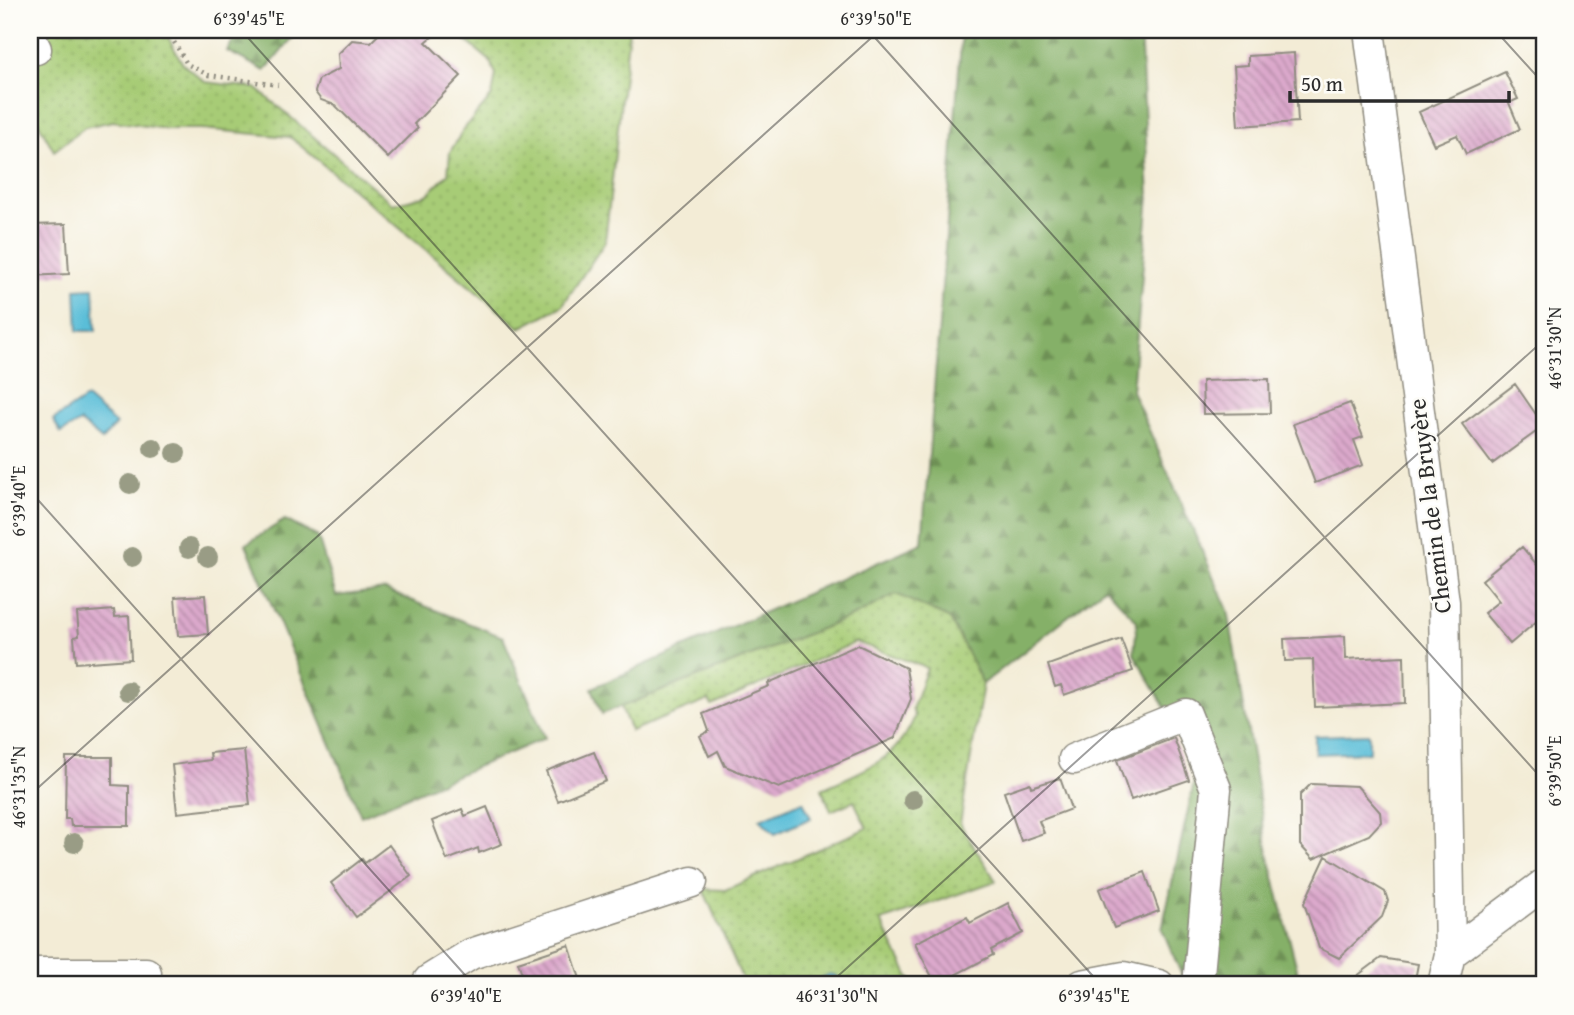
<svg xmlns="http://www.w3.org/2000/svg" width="1574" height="1015" font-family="'Gentium Book Plus',serif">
  <defs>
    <pattern id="forest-firs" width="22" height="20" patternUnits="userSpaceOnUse" patternTransform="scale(1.75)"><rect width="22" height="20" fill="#85b067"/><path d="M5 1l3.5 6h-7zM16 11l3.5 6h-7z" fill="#6d8f55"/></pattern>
    <pattern id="park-dots" width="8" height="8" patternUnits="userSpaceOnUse" patternTransform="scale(1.75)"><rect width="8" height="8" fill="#a7cc76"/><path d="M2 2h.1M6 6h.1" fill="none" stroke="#90af66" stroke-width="1.8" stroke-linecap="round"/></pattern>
    <pattern id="building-back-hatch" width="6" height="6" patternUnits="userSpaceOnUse" patternTransform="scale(1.75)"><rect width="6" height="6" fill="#dca9cc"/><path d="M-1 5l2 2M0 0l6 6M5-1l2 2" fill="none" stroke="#b38aa6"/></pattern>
  </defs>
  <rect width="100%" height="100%" fill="#fdfcf7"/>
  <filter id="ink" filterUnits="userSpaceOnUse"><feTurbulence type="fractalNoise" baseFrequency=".0143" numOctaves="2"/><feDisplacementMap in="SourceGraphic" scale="14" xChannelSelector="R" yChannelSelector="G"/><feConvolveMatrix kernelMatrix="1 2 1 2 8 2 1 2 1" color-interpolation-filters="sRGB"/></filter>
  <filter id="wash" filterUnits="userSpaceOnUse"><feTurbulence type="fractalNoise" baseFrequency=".00686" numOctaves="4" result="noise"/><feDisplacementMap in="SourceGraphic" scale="28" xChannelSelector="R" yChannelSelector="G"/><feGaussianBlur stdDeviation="1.57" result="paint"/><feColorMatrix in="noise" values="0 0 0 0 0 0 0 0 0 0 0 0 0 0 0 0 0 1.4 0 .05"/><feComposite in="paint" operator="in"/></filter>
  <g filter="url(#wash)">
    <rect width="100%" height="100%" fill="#f3ecd6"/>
    <path fill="url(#forest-firs)" stroke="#586e49" stroke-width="2" d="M 239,30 L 299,30 L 265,71 L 227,51 Z
      M 962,30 L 1140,30 L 1149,196 L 1132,391 L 1228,610 L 1268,853 L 1301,985 L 1186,985 L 1162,929 L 1198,764 L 1134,654 L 1137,621 L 1105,587 L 983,684 L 950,619 L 896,594 L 854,616 L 602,714 L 592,688 L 922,543 Z
      M 285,520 L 318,537 L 336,596 L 385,590 L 503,637 L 545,738 L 361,816 L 246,544 Z"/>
    <path fill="url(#park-dots)" stroke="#697c50" stroke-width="2" d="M 30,30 L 164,30 L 183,64 L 205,82 L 256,88 L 393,204 L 427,195 L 448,174 L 450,152 L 463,130 L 492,96 L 496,74 L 489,60 L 453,30 L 629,30 L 605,242 L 562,306 L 520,328 L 290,137 L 201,129 L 166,129 L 113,121 L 85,127 L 54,151 L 30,108 Z
      M 896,594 L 950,619 L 983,684 L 960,824 L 996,881 L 881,921 L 913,985 L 745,985 L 703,889 L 725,890 L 867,828 L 854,801 L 831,811 L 822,789 C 863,770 897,762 915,716 L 912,709 L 927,668 L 856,642 L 712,706 L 709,700 L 631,731 L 621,707 L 854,616 Z"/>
    <path fill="#5abed8" stroke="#427482" stroke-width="2" d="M 94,288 L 96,331 L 78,331 L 76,289 Z
      M 86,398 L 116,424 L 102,440 L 80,422 L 61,433 L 53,420 Z
      M 1369,734 L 1369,752 L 1315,754 L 1315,736 Z
      M 803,801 L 811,818 L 775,834 L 760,819 Z
      M 830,974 L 837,976 L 839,985 L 816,985 L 821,978 Z"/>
    <g id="blocks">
      <path fill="url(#building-back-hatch)" d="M 383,30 L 440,30 L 426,42 L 461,76 L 414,124 L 418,128 L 388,158 L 335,105 L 321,100 L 315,92 L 319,79 L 339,69 L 338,54 L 352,40 L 371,42 Z
        M 1294,53 L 1298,122 L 1238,126 L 1234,66 L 1248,65 L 1248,56 Z
        M 1505,72 L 1518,99 L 1509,103 L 1520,129 L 1466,154 L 1457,135 L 1434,145 L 1419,112 Z
        M 66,224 L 69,274 L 30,276 L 30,225 Z
        M 1269,379 L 1270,413 L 1203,414 L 1202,381 Z
        M 1515,384 L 1544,426 L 1492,464 L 1462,424 Z
        M 1350,403 L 1363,437 L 1354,440 L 1363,465 L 1315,483 L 1293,424 Z
        M 1522,547 L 1544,573 L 1544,615 L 1510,644 L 1484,613 L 1499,601 L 1482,580 Z
        M 205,595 L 208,634 L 178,636 L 175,597 Z
        M 114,610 L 115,617 L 129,616 L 131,659 L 76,663 L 74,637 L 79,636 L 77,613 Z
        M 1345,636 L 1346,659 L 1404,656 L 1405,703 L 1315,707 L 1313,660 L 1285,661 L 1284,639 Z
        M 1121,639 L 1133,671 L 1064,695 L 1061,685 L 1055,687 L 1048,665 Z
        M 858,645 L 906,668 L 911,699 L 895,738 L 779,788 L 725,766 L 718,751 L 709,756 L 700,736 L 709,731 L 703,714 L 769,686 L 768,683 Z
        M 1174,738 L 1189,780 L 1131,800 L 1117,760 Z
        M 244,750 L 250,805 L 177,813 L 172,765 L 211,760 L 210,753 Z
        M 594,752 L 606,781 L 558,801 L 546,771 Z
        M 66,757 L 112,757 L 112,785 L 129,786 L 129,826 L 71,826 L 70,819 L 65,819 Z
        M 1060,778 L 1071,809 L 1039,821 L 1044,833 L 1021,841 L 1004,792 L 1030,783 L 1031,787 Z
        M 1311,784 L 1357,786 L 1380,812 L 1381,822 L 1369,835 L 1313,859 L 1300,845 L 1300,795 Z
        M 487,807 L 502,844 L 479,853 L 478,848 L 447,860 L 432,821 L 462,809 L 465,816 Z
        M 389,845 L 411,876 L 356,917 L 331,883 L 362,859 L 365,863 Z
        M 1326,856 L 1385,892 L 1388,901 L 1382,917 L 1339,958 L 1319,948 L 1304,903 Z
        M 1145,872 L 1159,911 L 1114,928 L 1099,889 Z
        M 1008,903 L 1023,933 L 991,950 L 993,955 L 936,985 L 915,943 L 967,917 L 970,923 Z
        M 569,945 L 582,985 L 526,985 L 518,962 Z
        M 1381,958 L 1418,964 L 1414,985 L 1345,985 Z"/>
    </g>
  </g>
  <g filter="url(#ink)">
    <use href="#blocks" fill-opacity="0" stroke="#8f8c80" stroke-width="2"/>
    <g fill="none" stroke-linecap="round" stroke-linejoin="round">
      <defs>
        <path id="minor" d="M 1369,30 L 1444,602 L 1450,954 L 1443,985
          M 30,38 L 36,49
          M 1074,759 L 1186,714 L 1216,789 L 1198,985
          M 1450,954 L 1544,884
          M 30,973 L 146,973
          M 426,985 L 429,980 L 471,954 L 692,882
          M 1082,985 L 1124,977 L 1159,985"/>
      </defs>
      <use href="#minor" stroke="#8f8c80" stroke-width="33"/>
      <path stroke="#8f8c80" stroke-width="4.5" stroke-dasharray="2 5" stroke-linecap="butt" d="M 167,30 L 187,64 L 208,75 L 278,85"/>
      <use href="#minor" stroke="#fff" stroke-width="30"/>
    </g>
    <g fill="#999c85">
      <circle cx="153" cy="448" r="10"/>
      <circle cx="176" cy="453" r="10"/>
      <circle cx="130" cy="484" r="10"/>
      <circle cx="189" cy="548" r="10"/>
      <circle cx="132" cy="557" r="10"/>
      <circle cx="208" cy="557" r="10"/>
      <circle cx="128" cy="691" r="10"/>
      <circle cx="913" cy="800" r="10"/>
      <circle cx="74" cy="843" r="10"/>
    </g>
  </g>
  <path fill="none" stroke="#2b2b2b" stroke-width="2" stroke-opacity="0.45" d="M 241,30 L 1101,985M 868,30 L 1544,781M 1495,30 L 1544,84M 30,491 L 474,985M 30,795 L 880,30M 828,985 L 1544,340"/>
  <g text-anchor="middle" stroke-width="5" stroke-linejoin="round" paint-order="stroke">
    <g font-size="24" fill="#2b2b2b" stroke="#fdfcf7">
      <text transform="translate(1430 506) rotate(-97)" y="8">Chemin de la Bruyère</text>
    </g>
  </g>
  <rect width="1574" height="1015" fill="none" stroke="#fdfcf7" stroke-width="77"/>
  <path d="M1290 91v10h219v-10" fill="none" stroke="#2b2b2b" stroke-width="3.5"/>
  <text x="1301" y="91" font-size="21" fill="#2b2b2b" stroke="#fdfcf7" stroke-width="5" paint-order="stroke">50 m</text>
  <rect x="38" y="38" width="1498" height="938" fill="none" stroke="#2b2b2b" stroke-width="2.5"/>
  <g font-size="18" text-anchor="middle" fill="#2b2b2b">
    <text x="249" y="25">6°39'45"E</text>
    <text x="876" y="25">6°39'50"E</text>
    <text transform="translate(1555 348) rotate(-90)" y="6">46°31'30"N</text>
    <text transform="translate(19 501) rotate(-90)" y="6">6°39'40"E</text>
    <text transform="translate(1555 771) rotate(-90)" y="6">6°39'50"E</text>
    <text transform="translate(19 787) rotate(-90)" y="6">46°31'35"N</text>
    <text x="466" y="1002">6°39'40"E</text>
    <text x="837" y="1002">46°31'30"N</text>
    <text x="1094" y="1002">6°39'45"E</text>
  </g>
</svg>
